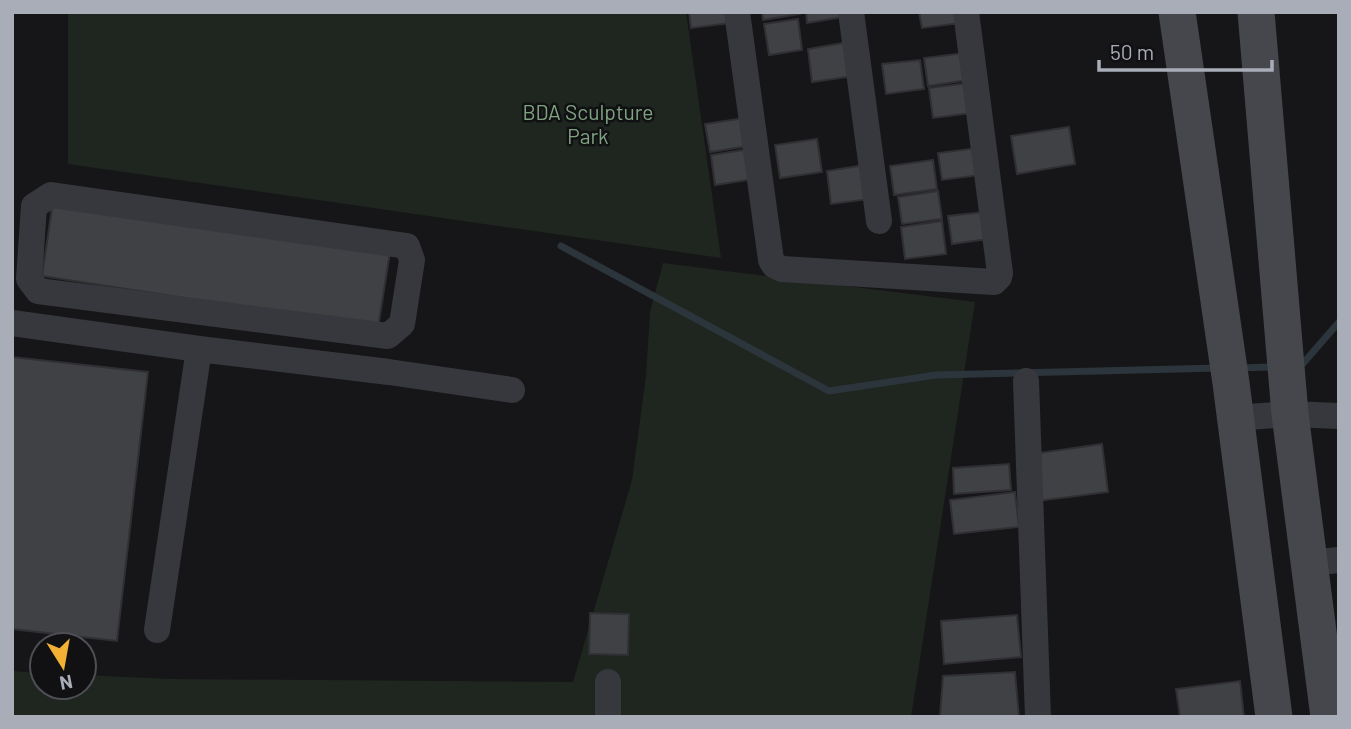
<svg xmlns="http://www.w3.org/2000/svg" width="1351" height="729" font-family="Barlow,sans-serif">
  <rect width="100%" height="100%" fill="#161618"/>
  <path fill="#1e261f" d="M 68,12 L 686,12 L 721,258 L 68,164 Z
    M 663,263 L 975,302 L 911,717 L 12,717 L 12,671 L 42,673 L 42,687 L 84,687 L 84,675 L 171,679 L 573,682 L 632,480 L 646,376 L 650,312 Z"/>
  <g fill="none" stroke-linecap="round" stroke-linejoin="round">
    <path stroke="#2c353c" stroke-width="7" d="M 561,246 L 829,391 L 936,375 L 1219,368
      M 1297,367 L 1300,367 L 1339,322
      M 1238,368 L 1275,367"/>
  </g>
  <path fill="#404145" stroke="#303034" stroke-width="2" d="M 689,12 L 729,12 L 731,23 L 691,28 Z
    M 762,12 L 800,12 L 800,14 L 763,20 Z
    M 806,12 L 848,12 L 849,16 L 807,23 Z
    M 919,12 L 960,12 L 961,23 L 922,28 Z
    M 798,19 L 802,50 L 769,55 L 764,24 Z
    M 849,42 L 854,76 L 812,82 L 808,49 Z
    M 964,53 L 968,80 L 928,86 L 924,58 Z
    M 920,60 L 924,89 L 886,94 L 882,64 Z
    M 968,83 L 972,113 L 933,118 L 929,88 Z
    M 745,118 L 749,146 L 710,152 L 705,124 Z
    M 1069,127 L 1075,164 L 1017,174 L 1011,136 Z
    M 817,139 L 822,172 L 780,178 L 775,145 Z
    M 977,148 L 980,175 L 942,180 L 938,153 Z
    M 750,149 L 754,179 L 715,185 L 711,155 Z
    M 933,160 L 937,189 L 894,195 L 890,166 Z
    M 865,165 L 870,199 L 831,204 L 827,171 Z
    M 938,191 L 942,219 L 902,224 L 898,197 Z
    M 53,201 L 390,252 L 378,328 L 42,276 Z
    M 984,212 L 988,239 L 952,244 L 948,216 Z
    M 942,221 L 946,254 L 905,259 L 901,227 Z
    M 12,357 L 148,372 L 117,641 L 12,629 Z
    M 1102,444 L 1108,492 L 1038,501 L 1032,454 Z
    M 1009,464 L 1011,490 L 954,494 L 953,468 Z
    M 1015,492 L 1019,527 L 954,534 L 950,500 Z
    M 590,613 L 629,614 L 628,655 L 589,654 Z
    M 1017,615 L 1021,657 L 944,664 L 941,621 Z
    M 1015,672 L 1019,717 L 940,717 L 943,676 Z
    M 1240,681 L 1244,717 L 1180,717 L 1176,689 Z"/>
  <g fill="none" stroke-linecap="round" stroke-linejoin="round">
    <path stroke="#37383d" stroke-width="26" d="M 737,12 L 771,260 L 774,265 L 782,269 L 994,282 L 999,277 L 1000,273 L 966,12
      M 851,12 L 879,221
      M 51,195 L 407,246 L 412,260 L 402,324 L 388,336 L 38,291 L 29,279 L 34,206 Z
      M 12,323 L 199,349 L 389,372 L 512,390
      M 1026,381 L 1038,717
      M 1235,418 L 1290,414 L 1339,416
      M 1309,563 L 1339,560
      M 157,630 L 199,349
      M 608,717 L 608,682"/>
    <path stroke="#45474d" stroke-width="37" d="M 1177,12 L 1231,383 L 1274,717
      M 1256,12 L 1290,414 L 1329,717"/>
  </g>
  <g text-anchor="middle" stroke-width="5" stroke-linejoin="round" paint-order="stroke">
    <g font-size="21" fill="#7fa381" stroke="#111113">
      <text x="588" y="120">BDA Sculpture<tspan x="588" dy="24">Park</tspan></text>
    </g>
  </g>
  <rect width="1351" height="729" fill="none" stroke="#a8adb8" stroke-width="28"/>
  <g transform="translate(63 666) rotate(169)"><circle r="33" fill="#111113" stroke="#4d4f55" stroke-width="2"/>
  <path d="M0-5L12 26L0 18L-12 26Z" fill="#f2b134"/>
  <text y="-10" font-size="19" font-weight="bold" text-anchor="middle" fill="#a8adb8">N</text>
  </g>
  <path d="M1099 60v10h173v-10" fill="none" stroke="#a8adb8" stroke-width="3.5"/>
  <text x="1110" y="60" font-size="21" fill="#a8adb8" stroke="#111113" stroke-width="5" paint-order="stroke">50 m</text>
</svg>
